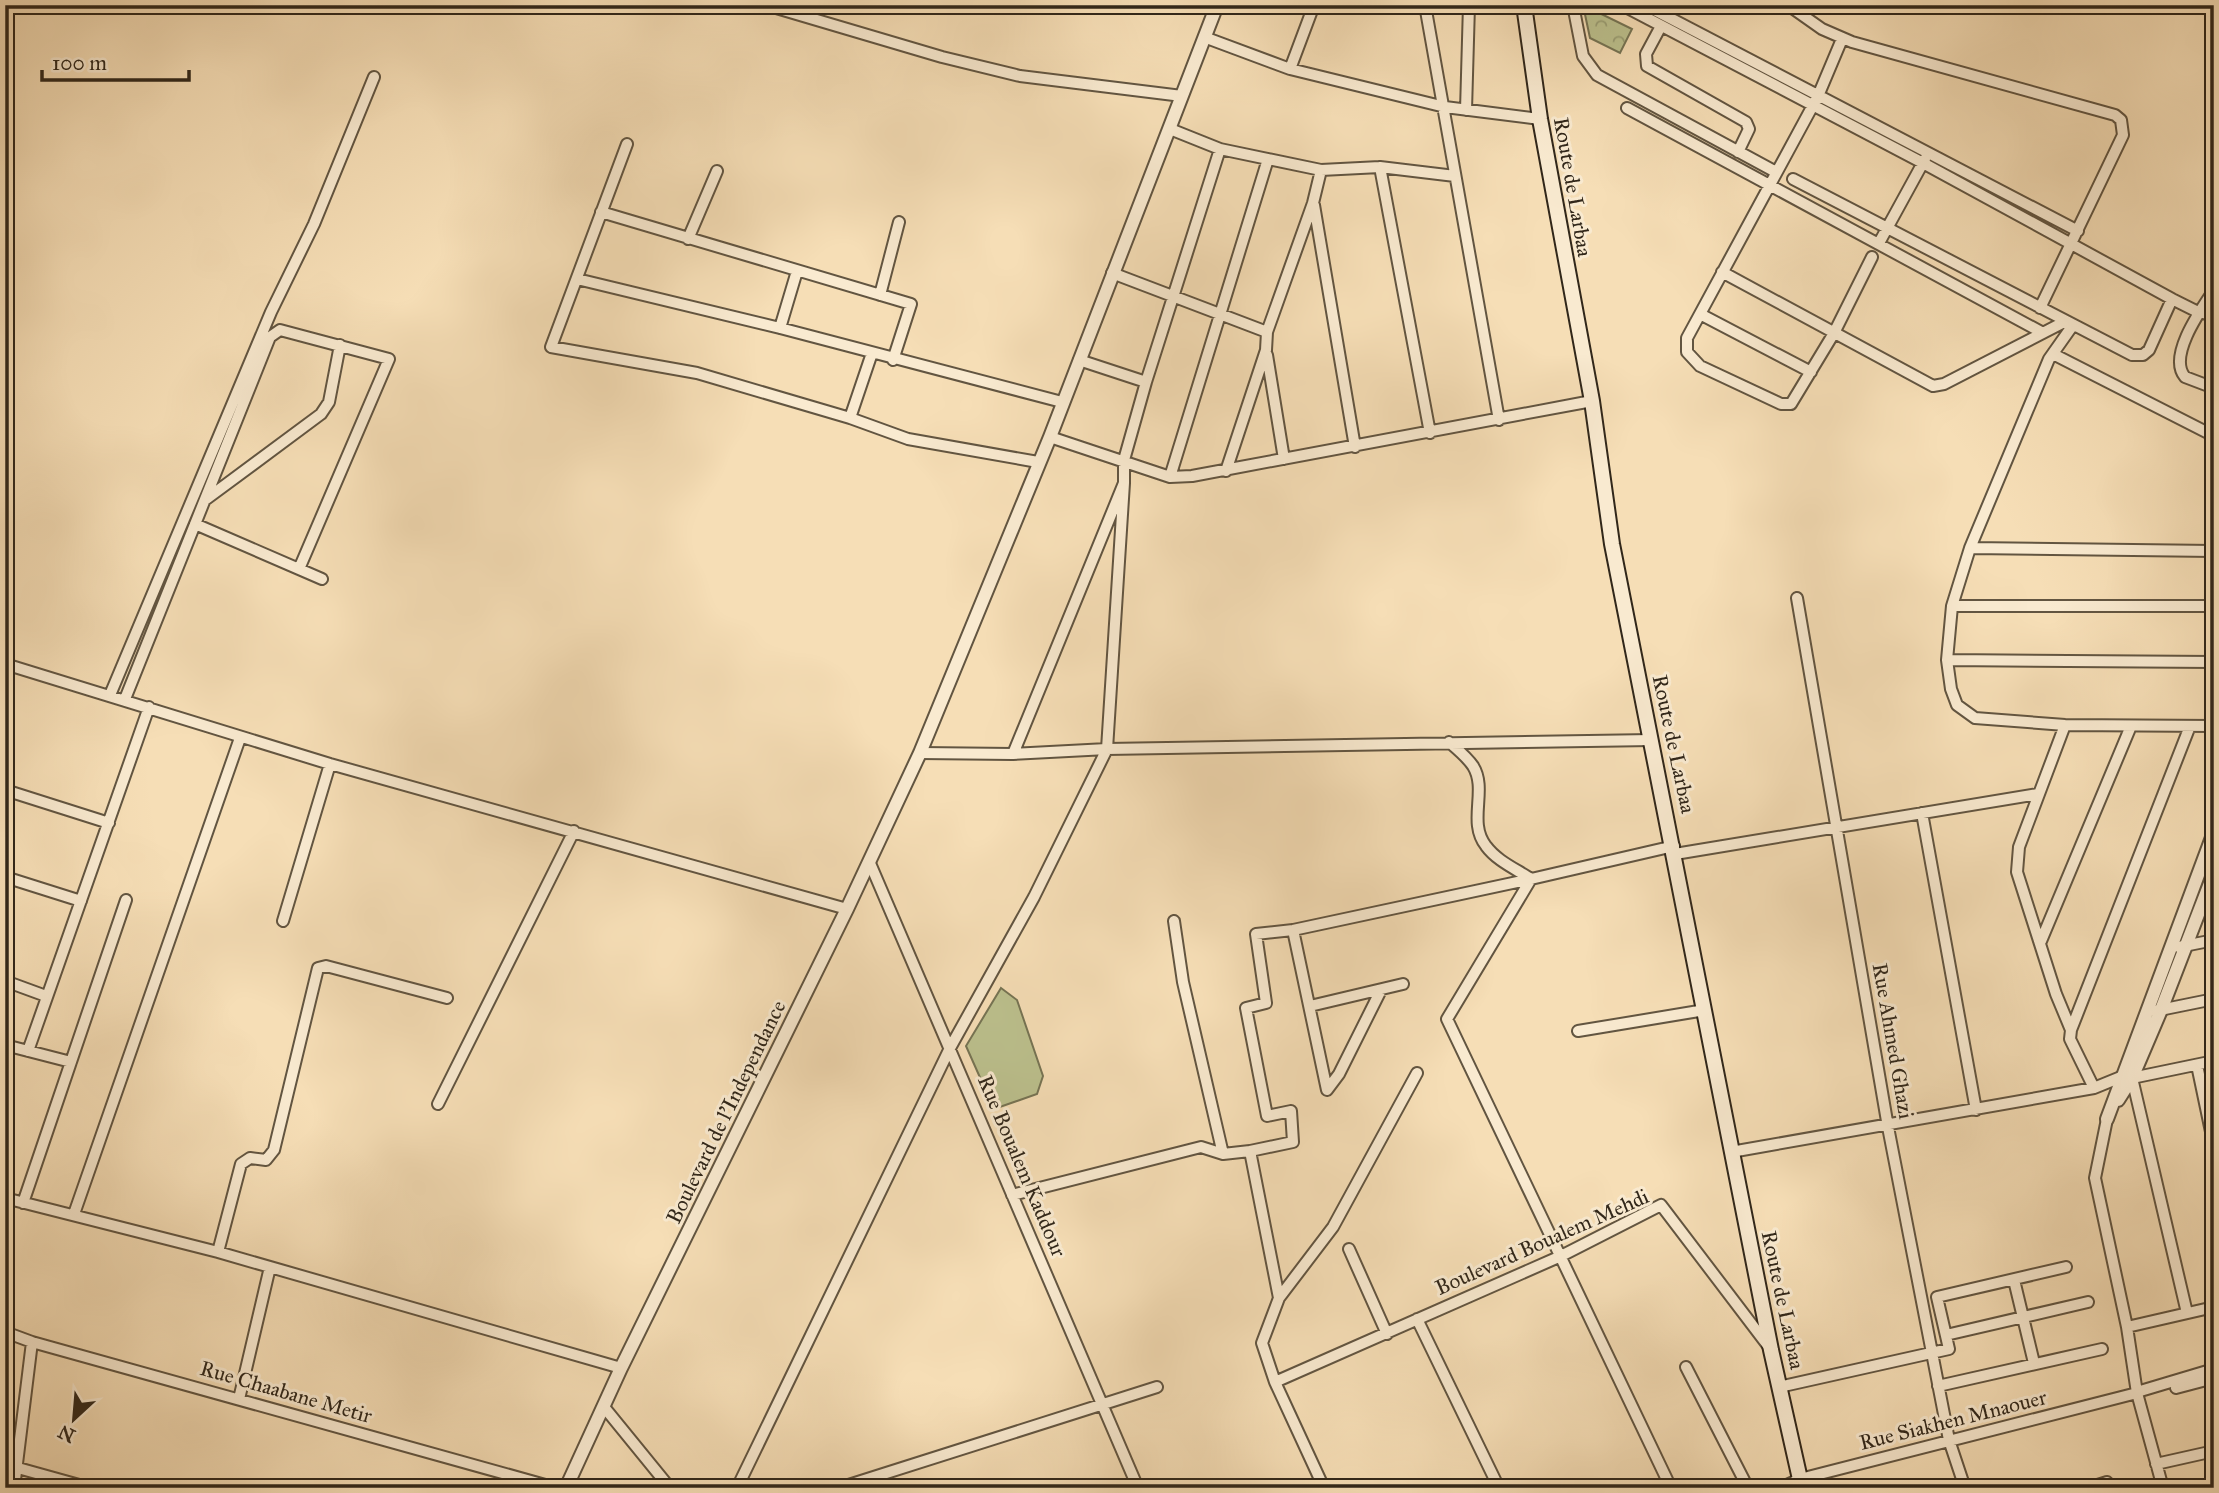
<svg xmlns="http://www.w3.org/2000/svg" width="2219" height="1493" font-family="'IM FELL Great Primer',serif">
  <defs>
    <pattern id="park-crowns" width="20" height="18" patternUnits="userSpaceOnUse" patternTransform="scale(1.75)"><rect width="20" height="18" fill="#bcc18e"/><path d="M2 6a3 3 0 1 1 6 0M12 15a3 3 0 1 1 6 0" fill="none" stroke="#999d73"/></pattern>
  </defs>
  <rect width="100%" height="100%" fill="#f6deb6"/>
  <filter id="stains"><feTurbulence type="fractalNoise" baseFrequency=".00286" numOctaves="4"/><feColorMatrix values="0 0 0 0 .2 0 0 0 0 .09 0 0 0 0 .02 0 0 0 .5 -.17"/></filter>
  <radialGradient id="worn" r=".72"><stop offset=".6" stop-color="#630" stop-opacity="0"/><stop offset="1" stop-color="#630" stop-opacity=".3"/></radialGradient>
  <path fill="#bcc18e" stroke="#767454" stroke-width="2" d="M 1001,988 L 1017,1000 L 1043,1076 L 1037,1094 L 994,1109 L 966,1046 Z"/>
  <path fill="url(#park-crowns)" stroke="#767454" stroke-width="2" d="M 1583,5 L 1632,29 L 1620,53 L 1590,38 Z"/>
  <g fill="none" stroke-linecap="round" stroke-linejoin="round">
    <defs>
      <path id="minor" d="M 766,5 L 942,57 L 1020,76 L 1182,96
        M 1425,5 L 1499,420
        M 1573,5 L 1583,56 L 1597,75 L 1776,172
        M 1622,5 L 1923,163 L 2172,299 L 2149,350 L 2143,355 L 2132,355 L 1793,179
        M 1645,5 L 2078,231
        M 1788,5 L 1822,29 L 1852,42 L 2115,115 L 2121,120 L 2123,135 L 2040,308
        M 1661,26 L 1646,54 L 1647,66 L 1746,122 L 1749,129 L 1738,152
        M 1204,37 L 1290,69 L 1445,107 L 1540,119
        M 1842,39 L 1818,96 L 1687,338 L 1687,352 L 1700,366 L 1781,404 L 1791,404 L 1834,333 L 1872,257
        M 1290,69 L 1314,5
        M 1627,108 L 2043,333
        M 1466,110 L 1469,5
        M 1170,129 L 1220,149 L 1321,170 L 1380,167 L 1455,176
        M 627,144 L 551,347 L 697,373 L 850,418 L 908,439 L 1038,462
        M 1380,167 L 1430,433
        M 1314,205 L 1355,447
        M 601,212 L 911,304 L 893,360
        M 688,239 L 717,171
        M 1879,243 L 1925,159
        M 1722,272 L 1933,386 L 1944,384 L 2066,321
        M 1112,273 L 1267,332
        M 577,279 L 780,328 L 1062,402
        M 2214,290 C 2202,308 2167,356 2185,377 L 2214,388
        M 880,295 L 899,222
        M 2172,299 L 2198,312 L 2214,315
        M 1700,314 L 1811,372
        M 2073,325 L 2049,359 L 1970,548 L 1952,606 L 1947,660 L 1951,689 L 1957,705 L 1975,718 L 2065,725 L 2214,726
        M 780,328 L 797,271
        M 2053,354 L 2214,436
        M 1267,355 L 1284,459
        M 1079,360 L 1146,382
        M 850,418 L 872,353
        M 1050,437 L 1170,477 L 1192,476 L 1592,401
        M 1226,471 L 1266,350 L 1267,332 L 1313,203 L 1321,170
        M 1170,477 L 1268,159
        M 205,500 L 321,414 L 329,402 L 340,345
        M 195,524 L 322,579
        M 1970,548 L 2214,551
        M 1797,598 L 1888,1127 L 1949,1440 L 1965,1488
        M 1952,606 L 2214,606
        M 1947,660 L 2214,662
        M 5,664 L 330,764 L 847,909
        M 110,695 L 271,312 L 314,224 L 374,77
        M 125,699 L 270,337 L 280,330 L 389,359 L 299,569
        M 2065,725 L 2019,847 L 2017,872 L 2056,994 L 2071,1030 L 2070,1039 L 2094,1088
        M 1449,742 C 1457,749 1467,757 1473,766 C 1488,790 1467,822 1486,846 C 1497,861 1516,869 1531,879 L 1674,846
        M 920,753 L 1013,754 L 1107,749 L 1652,740
        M 1013,754 L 1124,483 L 1124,460 L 1146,382 L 1220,149
        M 5,790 L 109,823
        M 1922,813 L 1976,1110
        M 1675,854 L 2038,794
        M 869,861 L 1138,1488
        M 5,877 L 81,901
        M 1531,879 L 1447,1019 L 1671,1488
        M 283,921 L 330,764
        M 1174,921 L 1183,982 L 1223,1154
        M 1293,930 L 1327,1090 L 1339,1074 L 1381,990
        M 2041,941 L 2131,726
        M 2179,947 L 2214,940
        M 5,981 L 46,996
        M 1310,1006 L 1403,984
        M 2155,1011 L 2214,999
        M 2071,1030 L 2190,726
        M 1578,1031 L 1705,1010
        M 5,1045 L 71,1062
        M 28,1051 L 149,707
        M 2197,1065 L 2214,1146
        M 2132,1078 L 2187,1313
        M 438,1104 L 574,831
        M 2107,1119 L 2095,1178 L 2127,1327 L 2137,1393 L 2163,1488
        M 1250,1151 L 1293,1142 L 1291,1111 L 1267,1116 L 1246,1008 L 1266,1003 L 1256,934 L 1293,930 L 1531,879
        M 1731,1152 L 2094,1088 L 2121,1077 L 2132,1078 L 2214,1061
        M 1012,1195 L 1201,1147 L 1223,1154 L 1250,1151 L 1279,1298
        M 5,1198 L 218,1252 L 621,1368
        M 23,1203 L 126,900
        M 74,1214 L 240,738
        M 1349,1249 L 1387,1334
        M 218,1252 L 241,1164 L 250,1158 L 266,1160 L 274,1150 L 318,968 L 326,966 L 447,998
        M 2014,1280 L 2034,1363
        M 1417,1319 L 1499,1488
        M 2127,1327 L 2214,1307
        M 5,1332 L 32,1342 L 556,1488
        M 1946,1335 L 2088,1302
        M 1686,1367 L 1748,1488
        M 1275,1382 L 1561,1256 L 1661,1205 L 1769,1347
        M 1938,1386 L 2102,1349
        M 1779,1387 L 1949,1349 L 1937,1297 L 2066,1267
        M 2176,1388 L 2214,1378
        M 2137,1392 L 2214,1369
        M 239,1399 L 270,1267
        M 604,1407 L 670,1488
        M 2156,1464 L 2214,1451
        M 18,1468 L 90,1488
        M 14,1488 L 32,1342
        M 737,1488 L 950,1048 L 1034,897 L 1107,749 L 1124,483
        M 839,1488 L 1157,1387
        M 1324,1488 L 1275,1382 L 1262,1343 L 1279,1298 L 1333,1227 L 1417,1073
        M 1780,1488 L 1800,1479 L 2137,1393
        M 2088,1488 L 2107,1482"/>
      <path id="tertiary" d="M 2118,1100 L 2132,1078 L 2161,1010 L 2214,873
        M 2107,1119 L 2214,832
        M 566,1488 L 621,1368 L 847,909 L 920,753 L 1050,437 L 1217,5"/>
      <path id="secondary" d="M 1524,5 L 1540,119 L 1592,401 L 1612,544 L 1771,1350 L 1802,1488"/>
    </defs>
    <use href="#minor" stroke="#625541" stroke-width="14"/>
    <use href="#tertiary" stroke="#625541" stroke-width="16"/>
    <use href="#secondary" stroke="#31271a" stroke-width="18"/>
    <use href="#minor" stroke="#f9ead0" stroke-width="10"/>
    <use href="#tertiary" stroke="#f9ead0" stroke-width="12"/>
    <use href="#secondary" stroke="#f9ead0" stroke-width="14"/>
  </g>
  <g text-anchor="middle" stroke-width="6" stroke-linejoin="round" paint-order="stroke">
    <g font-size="21" fill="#31271a" stroke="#f9ead0">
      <text transform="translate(1573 187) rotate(80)" y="7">Route de Larbaa</text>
      <text transform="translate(1674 744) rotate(78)" y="7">Route de Larbaa</text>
      <text transform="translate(1893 1041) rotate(80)" y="7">Rue Ahmed Ghazi</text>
      <text transform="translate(726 1112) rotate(-64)" y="7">Boulevard de l'Independance</text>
      <text transform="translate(1022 1166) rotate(67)" y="7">Rue Boualem Kaddour</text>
      <text transform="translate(1542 1242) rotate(-24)" y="7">Boulevard Boualem Mehdi</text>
      <text transform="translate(1783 1300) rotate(78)" y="7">Route de Larbaa</text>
      <text transform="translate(286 1392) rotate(16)" y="7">Rue Chaabane Metir</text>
      <text transform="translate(1953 1420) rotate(-14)" y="7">Rue Siakhen Mnaouer</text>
    </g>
  </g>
  <rect width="2219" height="1493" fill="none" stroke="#f6deb6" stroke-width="28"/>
  <rect x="7" y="7" width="2205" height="1479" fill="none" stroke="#31271a" stroke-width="3.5"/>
  <rect x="14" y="14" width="2191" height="1465" fill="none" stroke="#31271a" stroke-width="2"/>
  <g transform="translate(74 1419) rotate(206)" stroke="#f9ead0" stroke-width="5" paint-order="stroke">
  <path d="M0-5L12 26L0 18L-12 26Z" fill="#31271a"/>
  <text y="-10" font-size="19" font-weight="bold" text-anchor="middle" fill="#31271a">N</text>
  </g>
  <path d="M42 70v10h147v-10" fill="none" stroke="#31271a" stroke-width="3.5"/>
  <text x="52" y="70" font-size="21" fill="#31271a" stroke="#f9ead0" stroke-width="5" paint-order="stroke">100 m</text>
  <rect width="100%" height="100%" filter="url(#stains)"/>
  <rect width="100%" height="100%" fill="url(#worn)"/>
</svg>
